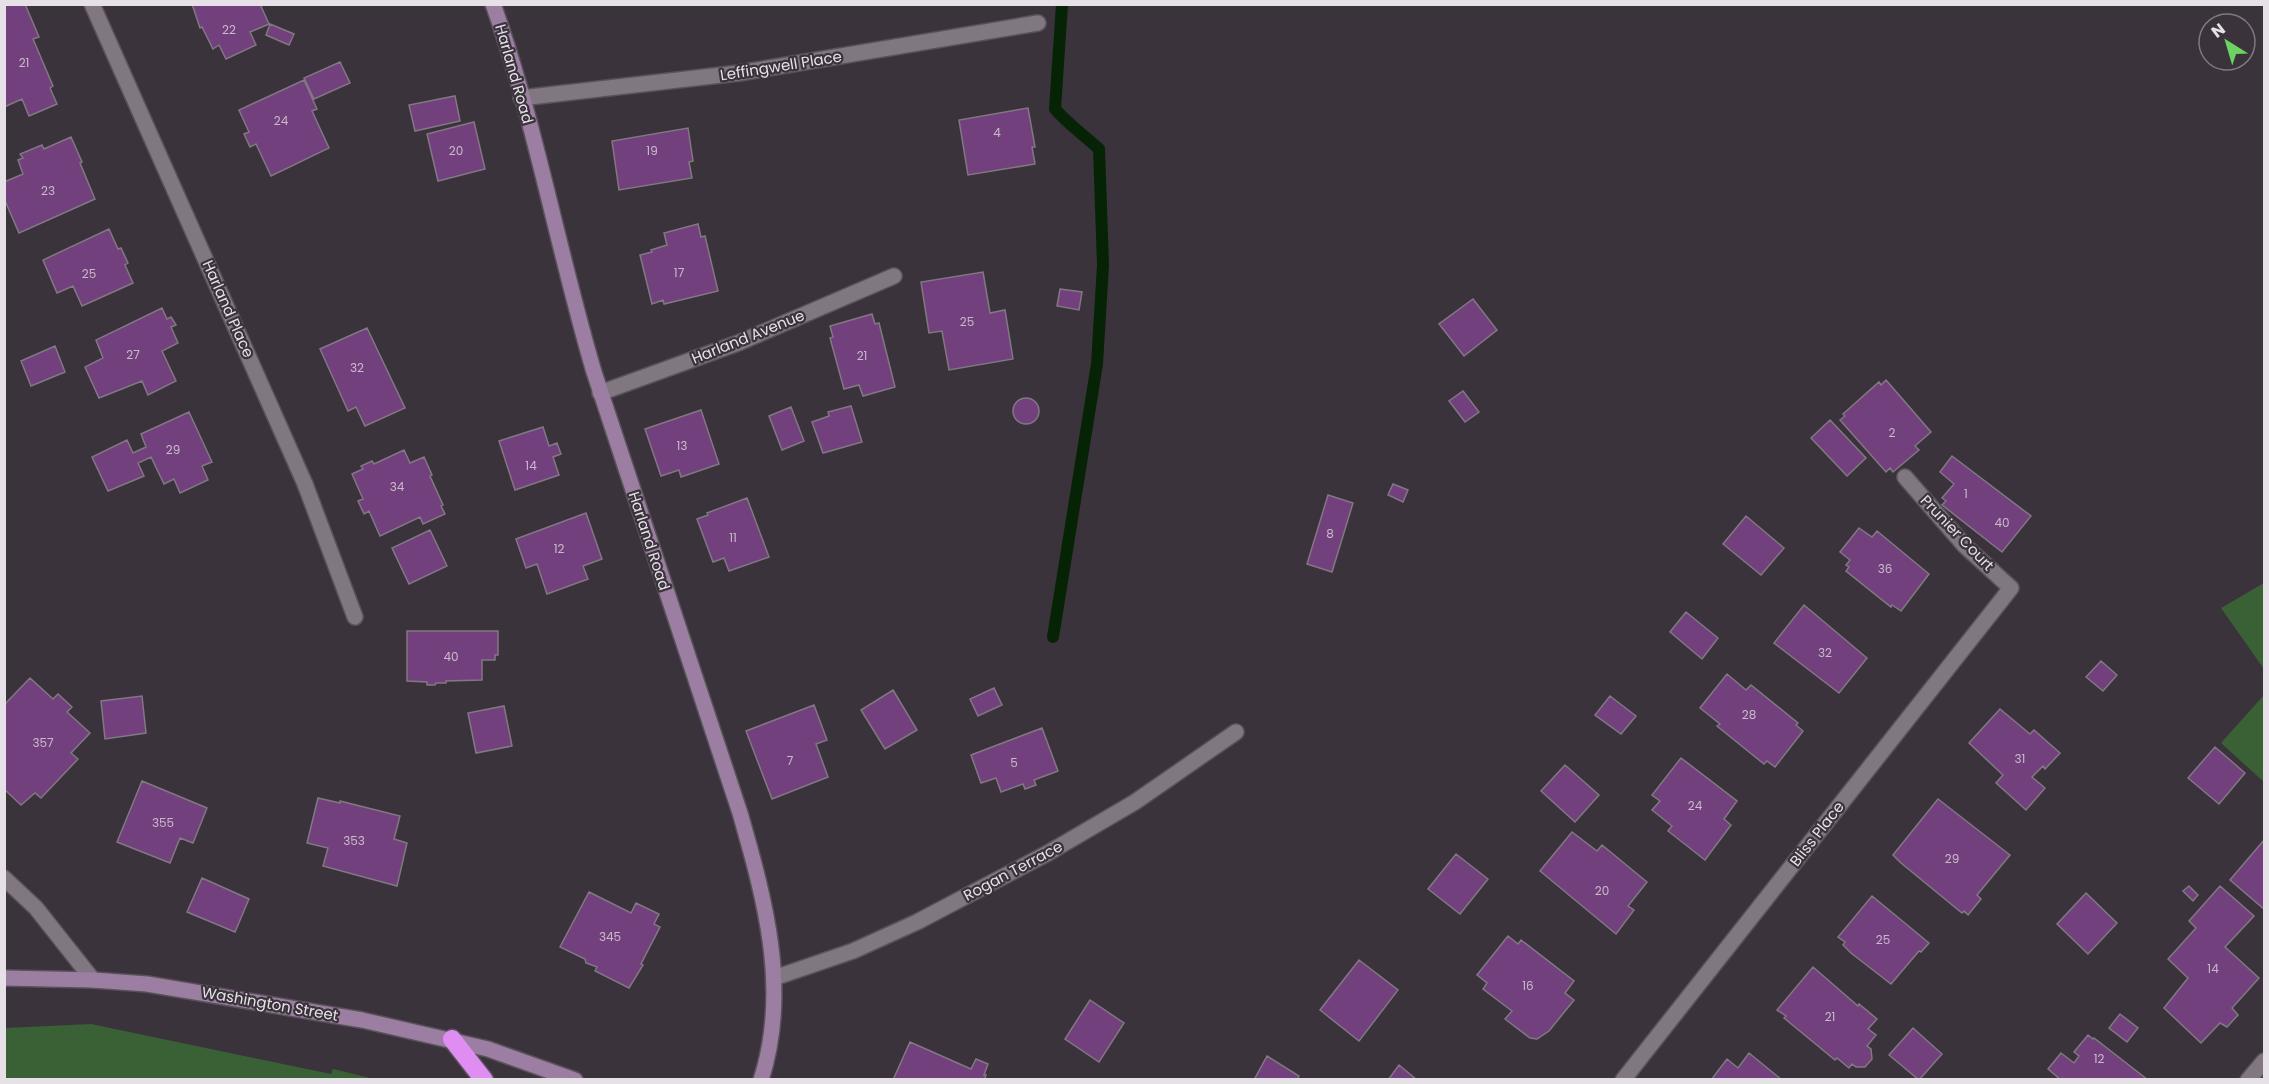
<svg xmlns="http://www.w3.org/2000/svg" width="2269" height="1084" font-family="Poppins,sans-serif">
  <rect width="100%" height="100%" fill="#3b333c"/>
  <path fill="#3a6136" d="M 2264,583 L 2264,669 L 2221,608 Z
    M 2264,695 L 2264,782 L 2221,743 Z
    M 91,1024 L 331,1074 L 333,1069 L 374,1079 L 5,1079 L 5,1028 Z"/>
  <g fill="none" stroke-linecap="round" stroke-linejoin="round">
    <path stroke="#062405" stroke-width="12" d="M 1053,637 L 1097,364 L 1103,265 L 1099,149 C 1084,135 1068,124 1055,109 L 1062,4"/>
  </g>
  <path fill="#72407c" stroke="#817883" stroke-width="1.5" d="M 4,4 L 25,4 L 39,37 L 33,39 L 53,86 L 50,88 L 57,104 L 29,116 L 22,99 L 4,107 Z
    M 192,4 L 260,4 L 269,24 L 250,32 L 256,45 L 226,59 L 219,45 L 213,49 L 202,27 L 200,28 Z
    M 270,24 L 294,34 L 289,45 L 266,35 Z
    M 340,62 L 350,83 L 314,99 L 304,78 Z
    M 304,80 L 317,109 L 312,111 L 329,148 L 271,176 L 256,144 L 250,147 L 244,134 L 249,132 L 239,110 Z
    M 455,96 L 460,121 L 415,131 L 409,105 Z
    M 1028,108 L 1035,147 L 1032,147 L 1035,164 L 968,175 L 959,120 Z
    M 474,122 L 485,169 L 438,181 L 427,134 Z
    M 688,128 L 693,161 L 689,162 L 692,178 L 619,190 L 612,141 Z
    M 71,137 L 82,162 L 80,163 L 95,199 L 19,233 L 6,203 L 4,204 L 4,182 L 23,174 L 18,160 L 23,158 L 20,154 L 42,145 L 44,149 Z
    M 698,224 L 701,237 L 705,236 L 718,291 L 664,304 L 663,300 L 652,304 L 640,255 L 652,252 L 651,250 L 667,245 L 664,233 Z
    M 109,229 L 118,249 L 121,248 L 128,263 L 125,265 L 133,283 L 82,306 L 73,286 L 57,293 L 43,260 Z
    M 983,272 L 990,313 L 1005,310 L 1013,359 L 949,370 L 942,331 L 929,333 L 921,282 Z
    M 1060,289 L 1082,292 L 1079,310 L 1057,306 Z
    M 1473,299 L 1497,330 L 1464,356 L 1439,324 Z
    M 162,308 L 167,319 L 171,317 L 176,325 L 171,327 L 178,343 L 162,351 L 176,381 L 148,395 L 142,381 L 99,398 L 85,367 L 103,358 L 96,340 Z
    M 872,314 L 875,324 L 879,323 L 895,387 L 863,396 L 859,385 L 844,389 L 830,338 L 833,337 L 830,326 Z
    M 367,328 L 405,408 L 365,426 L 356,407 L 348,411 L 320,349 Z
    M 55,346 L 65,372 L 31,386 L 21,361 Z
    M 1886,380 L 1931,432 L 1915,446 L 1919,450 L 1893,472 L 1890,468 L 1886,472 L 1840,420 L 1845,416 L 1843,414 L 1879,382 L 1881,385 Z
    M 1463,391 L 1479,412 L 1465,422 L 1449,401 Z
    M1013 411a13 13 0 1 1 26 0a13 13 0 1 1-26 0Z
    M 851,406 L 862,442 L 823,453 L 812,422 L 829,416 L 828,412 Z
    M 791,407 L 804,441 L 782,450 L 769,416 Z
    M 701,410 L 719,464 L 681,477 L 679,470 L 661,476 L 645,429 Z
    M 189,412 L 212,462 L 202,466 L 208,480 L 180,493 L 174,479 L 164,484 L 151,457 L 138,463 L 144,476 L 108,491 L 92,457 L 127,440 L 133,453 L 146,447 L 141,434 Z
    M 1830,420 L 1866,458 L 1847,476 L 1811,438 Z
    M 543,427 L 549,446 L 557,443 L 561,454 L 553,457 L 559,475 L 515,490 L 499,441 Z
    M 404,450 L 410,463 L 424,457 L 432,475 L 430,476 L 443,505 L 441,506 L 445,514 L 423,524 L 420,517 L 380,536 L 369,511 L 364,514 L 358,501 L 363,499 L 352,474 L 363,469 L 361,466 L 372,461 L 374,464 Z
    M 1952,456 L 2031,516 L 2002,552 L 1942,505 L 1946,501 L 1942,498 L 1954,484 L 1940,472 Z
    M 1393,484 L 1408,490 L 1403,502 L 1388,495 Z
    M 1328,495 L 1353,503 L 1332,572 L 1307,564 Z
    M 747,498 L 769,557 L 729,571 L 724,558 L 713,562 L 697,519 L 708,515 L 707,513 Z
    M 586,513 L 602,559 L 583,566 L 588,579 L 547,594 L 537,564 L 526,568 L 516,539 Z
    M 1746,516 L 1784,548 L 1761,575 L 1723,544 Z
    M 1859,528 L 1872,537 L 1877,531 L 1929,574 L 1901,611 L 1892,605 L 1891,607 L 1846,571 L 1849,567 L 1846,565 L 1850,560 L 1840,552 Z
    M 430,530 L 447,566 L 409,584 L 392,548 Z
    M 1804,605 L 1867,658 L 1839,693 L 1774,643 Z
    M 1686,612 L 1718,638 L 1702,659 L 1670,632 Z
    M 407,631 L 498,631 L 498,655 L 495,655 L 495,660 L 482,660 L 482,680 L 446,681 L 446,683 L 436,683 L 435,685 L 427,685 L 427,682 L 407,681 Z
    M 2101,661 L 2117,675 L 2103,691 L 2086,677 Z
    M 1727,674 L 1746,690 L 1751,685 L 1798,723 L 1796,725 L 1803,731 L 1775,767 L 1767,761 L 1764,764 L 1717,726 L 1720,724 L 1700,708 Z
    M 30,678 L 53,699 L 58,694 L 72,707 L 67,712 L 90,733 L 71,753 L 78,759 L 41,798 L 35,793 L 21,805 L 4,789 L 4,705 Z
    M 994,688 L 1002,705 L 978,716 L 970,699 Z
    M 893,690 L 917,730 L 885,749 L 861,710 Z
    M 142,696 L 146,733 L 105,739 L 101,701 Z
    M 1610,696 L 1636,716 L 1621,734 L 1595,715 Z
    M 814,705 L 827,740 L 816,744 L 828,777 L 772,799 L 746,731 Z
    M 504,706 L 512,746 L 476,753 L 468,713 Z
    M 2000,709 L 2030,734 L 2034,730 L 2060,753 L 2045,769 L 2043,766 L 2032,777 L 2045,788 L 2026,810 L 1996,783 L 2003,775 L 1969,743 Z
    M 1042,728 L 1058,771 L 1034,780 L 1036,785 L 1025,789 L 1023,784 L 1001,792 L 996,778 L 981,783 L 971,755 Z
    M 2215,747 L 2245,773 L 2219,804 L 2188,778 Z
    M 1681,758 L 1737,801 L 1724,819 L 1731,825 L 1705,860 L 1668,831 L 1672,826 L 1652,810 L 1660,801 L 1652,795 Z
    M 1565,765 L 1599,795 L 1575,822 L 1541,791 Z
    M 142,781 L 207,808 L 193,843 L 180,838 L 170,863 L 117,842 Z
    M 318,798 L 340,803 L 340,801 L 400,816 L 394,839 L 407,843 L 397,886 L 323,866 L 328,848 L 307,843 Z
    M 1938,799 L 2010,855 L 1977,895 L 1981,899 L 1968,915 L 1964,911 L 1962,913 L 1901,863 L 1893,855 Z
    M 1572,832 L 1597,851 L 1602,845 L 1647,882 L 1628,906 L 1634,910 L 1616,934 L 1540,871 Z
    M 2264,840 L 2264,909 L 2230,880 Z
    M 1456,854 L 1488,879 L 1460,914 L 1428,889 Z
    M 202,878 L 249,899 L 235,932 L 187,912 Z
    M 2189,886 L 2198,895 L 2193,901 L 2183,891 Z
    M 2220,886 L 2254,916 L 2225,947 L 2259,978 L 2232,1008 L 2238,1015 L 2227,1027 L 2220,1023 L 2201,1043 L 2164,1008 L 2188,978 L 2168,959 L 2196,928 L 2189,921 Z
    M 589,892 L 631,913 L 636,903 L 659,914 L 654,924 L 660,927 L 641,964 L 643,965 L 629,988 L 595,971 L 597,967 L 586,963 L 585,959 L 560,947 Z
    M 2086,893 L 2117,923 L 2088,954 L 2057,924 Z
    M 1872,896 L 1929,943 L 1921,952 L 1919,951 L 1891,984 L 1851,953 L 1843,945 L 1845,942 L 1838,937 Z
    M 1508,936 L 1518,944 L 1521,940 L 1574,981 L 1565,993 L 1574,1000 L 1549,1031 L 1537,1039 L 1530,1038 L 1505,1019 L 1512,1011 L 1483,989 L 1487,983 L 1477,975 Z
    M 1359,960 L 1398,990 L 1359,1041 L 1320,1010 Z
    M 1813,967 L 1858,1006 L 1859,1004 L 1877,1019 L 1868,1029 L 1876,1035 L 1867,1046 L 1871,1049 L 1872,1059 L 1865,1067 L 1856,1067 L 1852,1064 L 1849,1068 L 1837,1058 L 1835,1060 L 1784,1018 L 1786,1016 L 1777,1010 Z
    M 1090,1000 L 1124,1023 L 1099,1062 L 1065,1039 Z
    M 2120,1014 L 2138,1028 L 2127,1042 L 2109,1028 Z
    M 1913,1028 L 1942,1054 L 1919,1080 L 1889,1055 Z
    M 2088,1035 L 2093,1039 L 2094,1038 L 2148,1080 L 2061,1080 L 2048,1069 L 2061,1053 L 2074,1063 L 2079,1056 L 2074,1052 Z
    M 910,1042 L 971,1069 L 976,1059 L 988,1064 L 984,1075 L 986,1075 L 984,1080 L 893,1080 Z
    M 1749,1053 L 1782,1080 L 1711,1080 L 1727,1059 L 1738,1068 Z
    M 1267,1056 L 1299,1076 L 1297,1080 L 1254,1080 Z
    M 1399,1065 L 1417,1080 L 1388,1080 Z"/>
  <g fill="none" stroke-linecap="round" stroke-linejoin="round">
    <defs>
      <path id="minor" d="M 92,4 L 305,484 L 355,617
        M 521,98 L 739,73 L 1038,23
        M 600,393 L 738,343 L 894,276
        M 774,978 L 853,951 L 917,922 L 1048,853 L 1135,802 L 1236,732
        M 1623,1080 L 2011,588 L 1965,546 L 1905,477
        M 2248,1080 L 2264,1061"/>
      <path id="tertiary" d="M 4,878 L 36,908 L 93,980"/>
      <path id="secondary" d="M 493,4 C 536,124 558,251 594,372 L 740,813 C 765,900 790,990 761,1080
        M 4,978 L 93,980 L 147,984 L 362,1020 L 488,1049 L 575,1080"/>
      <path id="motorway" d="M 452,1039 L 484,1080"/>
    </defs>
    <use href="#minor" stroke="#59525a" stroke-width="18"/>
    <use href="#tertiary" stroke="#59525a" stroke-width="18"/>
    <use href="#secondary" stroke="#59525a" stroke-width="18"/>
    <use href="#motorway" stroke="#59525a" stroke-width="21"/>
    <use href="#minor" stroke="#807781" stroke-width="15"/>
    <use href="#tertiary" stroke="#807781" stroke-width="15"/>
    <use href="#secondary" stroke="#9d7ea3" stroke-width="15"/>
    <use href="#motorway" stroke="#e08df2" stroke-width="18"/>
  </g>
  <g text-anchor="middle" stroke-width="4.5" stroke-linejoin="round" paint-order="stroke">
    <g font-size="12" fill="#c9b9cc">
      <text x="229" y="34">22</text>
      <text x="24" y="67">21</text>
      <text x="281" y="125">24</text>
      <text x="997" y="137">4</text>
      <text x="456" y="155">20</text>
      <text x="652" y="155">19</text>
      <text x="48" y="195">23</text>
      <text x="679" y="277">17</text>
      <text x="89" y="278">25</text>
      <text x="967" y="326">25</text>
      <text x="133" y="359">27</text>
      <text x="862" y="360">21</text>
      <text x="357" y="372">32</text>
      <text x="1892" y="437">2</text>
      <text x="682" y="450">13</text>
      <text x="173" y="454">29</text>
      <text x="531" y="470">14</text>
      <text x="397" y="491">34</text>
      <text x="1966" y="498">1</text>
      <text x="2002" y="527">40</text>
      <text x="1330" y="538">8</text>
      <text x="733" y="542">11</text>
      <text x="559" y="553">12</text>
      <text x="1885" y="573">36</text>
      <text x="1825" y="657">32</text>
      <text x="451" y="661">40</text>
      <text x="1749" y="719">28</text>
      <text x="43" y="747">357</text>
      <text x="2020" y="763">31</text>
      <text x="790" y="765">7</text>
      <text x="1014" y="767">5</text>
      <text x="1695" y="810">24</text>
      <text x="163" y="827">355</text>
      <text x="354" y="845">353</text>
      <text x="1952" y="863">29</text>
      <text x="1602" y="895">20</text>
      <text x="610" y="941">345</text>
      <text x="1883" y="944">25</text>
      <text x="2213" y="973">14</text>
      <text x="1528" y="990">16</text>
      <text x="1830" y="1021">21</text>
      <text x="2099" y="1063">12</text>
    </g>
    <g font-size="15" fill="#e6e1e7" stroke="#3b333c">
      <text transform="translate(781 66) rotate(-9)" y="5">Leffingwell Place</text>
      <text transform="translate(514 74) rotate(74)" y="5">Harland Road</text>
      <text transform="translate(228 309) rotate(66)" y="5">Harland Place</text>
      <text transform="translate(748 337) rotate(-22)" y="5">Harland Avenue</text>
      <text transform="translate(1957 533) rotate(46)" y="5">Prunier Court</text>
      <text transform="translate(649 541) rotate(72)" y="5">Harland Road</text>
      <text transform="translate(1817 834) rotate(-52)" y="5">Bliss Place</text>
      <text transform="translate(1013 871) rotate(-28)" y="5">Rogan Terrace</text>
      <text transform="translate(270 1004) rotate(10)" y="5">Washington Street</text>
    </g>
  </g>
  <rect width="2269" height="1084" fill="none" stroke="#e6e1e7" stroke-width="12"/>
  <g transform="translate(2227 42) rotate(323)"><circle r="28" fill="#3b333c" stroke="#7f7980" stroke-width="1.5"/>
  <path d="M0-4.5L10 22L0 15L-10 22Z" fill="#6cd362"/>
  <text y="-9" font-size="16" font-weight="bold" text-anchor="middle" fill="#e6e1e7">N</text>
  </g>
</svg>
